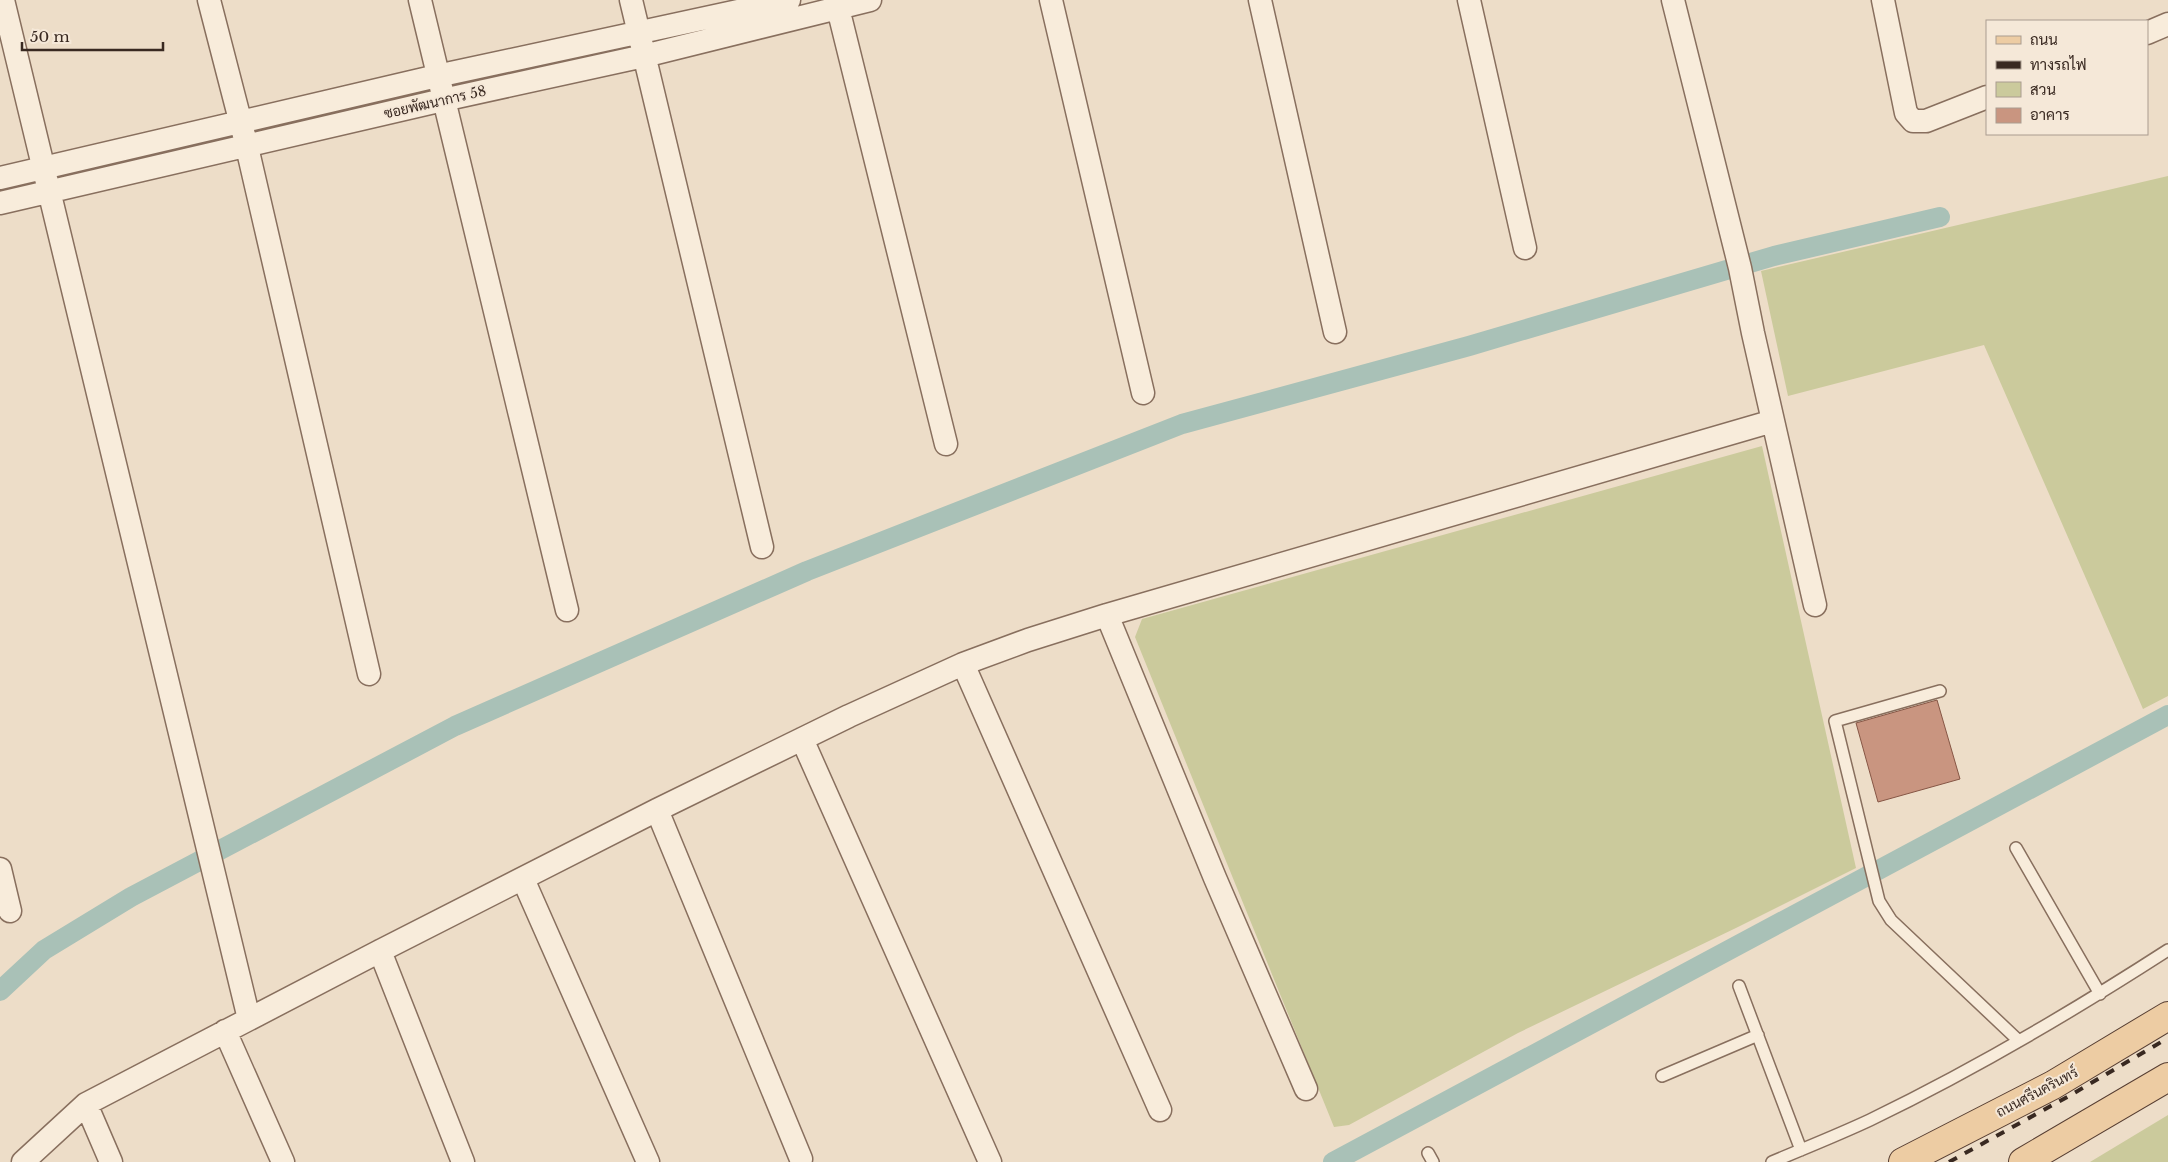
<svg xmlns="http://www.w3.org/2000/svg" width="2168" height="1162" font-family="'Libre Baskerville',Sarabun,serif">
  <rect width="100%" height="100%" fill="#edddc8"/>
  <path fill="#cbca9c" d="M 2168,176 L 2168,696 L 2143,709 L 1984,345 L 1788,396 L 1761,271 Z
    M 1762,446 L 1856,868 L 1738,927 L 1518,1033 L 1349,1125 L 1334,1127 L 1135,637 L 1142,619 Z
    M 2168,1115 L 2168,1162 L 2090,1162 Z"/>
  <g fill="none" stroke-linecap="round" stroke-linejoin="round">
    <path stroke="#a9c1b7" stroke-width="20" d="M 0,991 L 44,950 L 131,897 L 455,726 L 807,571 L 1182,424 L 1469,346 L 1774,256 L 1940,217
      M 1333,1162 L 2168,715"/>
  </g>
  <path fill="#c99580" stroke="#865645" d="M 1937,700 L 1960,779 L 1878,802 L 1856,723 Z"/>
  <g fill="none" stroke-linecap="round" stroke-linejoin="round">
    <defs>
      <path id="service" d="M 1940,691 L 1835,721 L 1879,901 L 1891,920 L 2019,1041
        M 2016,848 L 2100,994
        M 1739,986 L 1801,1150
        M 1662,1076 L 1758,1035
        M 1428,1153 L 1433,1162
        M 1772,1162 C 1805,1148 1838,1135 1870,1120 C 1973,1070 2072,1012 2168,950"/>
      <path id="minor" d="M 3,0 L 249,1019
        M 209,0 L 247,147 L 369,674
        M 420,0 L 567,610
        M 631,0 L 762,547
        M 836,0 L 946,444
        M 1051,0 L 1143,393
        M 1260,0 L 1335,332
        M 1469,0 L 1525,248
        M 1673,0 L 1740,268 L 1753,333 L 1815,605
        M 1883,0 L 1906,113 L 1913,121 L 1926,121 L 1987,97
        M 2147,33 L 2168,24
        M 0,178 L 437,76 L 789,0
        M 0,203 L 443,100 L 644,56 L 870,0
        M 1107,615 L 1215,878 L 1306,1089
        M 963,664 L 1160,1110
        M 802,739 L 990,1162
        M 657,810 L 801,1159
        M 0,869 L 10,911
        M 523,879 L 648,1162
        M 380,951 L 463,1162
        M 225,1031 L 283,1162
        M 86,1104 L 111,1162
        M 23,1162 L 86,1104 L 380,951 L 657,810 L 849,716 L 963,664 L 1028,640 L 1107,615 L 1773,421"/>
      <path id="primary" d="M 1903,1162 L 2053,1085 L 2168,1016
        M 2023,1162 L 2168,1077"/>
    </defs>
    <use href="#service" stroke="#886f5e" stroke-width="14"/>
    <use href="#minor" stroke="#886f5e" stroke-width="25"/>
    <use href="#primary" stroke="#573e32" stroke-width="30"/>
    <use href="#service" stroke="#f8ecdb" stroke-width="11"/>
    <use href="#minor" stroke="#f8ecdb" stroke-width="22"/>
    <use href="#primary" stroke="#edcca3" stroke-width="28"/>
    <path stroke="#392921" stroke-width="4" stroke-dasharray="9 9" stroke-linecap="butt" d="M 1949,1162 L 2069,1096 L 2168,1038"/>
  </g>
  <g text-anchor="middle" stroke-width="4" stroke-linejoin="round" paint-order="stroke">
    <g font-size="14" fill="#392921" stroke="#f5e8d8">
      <text transform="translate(435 102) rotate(-13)" y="5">ซอยพัฒนาการ 58</text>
      <text transform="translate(2037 1092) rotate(-28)" y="5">ถนนศรีนครินทร์</text>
    </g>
  </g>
  <rect x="1986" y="20" width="162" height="115" fill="#f5e8d8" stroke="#aa9c8f"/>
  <rect x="1996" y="36" width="25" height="8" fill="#edcca3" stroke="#aa9c8f"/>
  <text x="2030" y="45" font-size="15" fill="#392921">ถนน</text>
  <rect x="1996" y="61" width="25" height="8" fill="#392921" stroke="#aa9c8f"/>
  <text x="2030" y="70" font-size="15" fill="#392921">ทางรถไฟ</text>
  <rect x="1996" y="82" width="25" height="15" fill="#cbca9c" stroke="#aa9c8f"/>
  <text x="2030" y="95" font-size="15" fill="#392921">สวน</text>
  <rect x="1996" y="108" width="25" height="15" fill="#c99580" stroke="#aa9c8f"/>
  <text x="2030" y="120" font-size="15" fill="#392921">อาคาร</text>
  <path d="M22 42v8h141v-8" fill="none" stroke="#392921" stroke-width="2.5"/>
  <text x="30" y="42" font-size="15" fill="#392921" stroke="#f5e8d8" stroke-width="4" paint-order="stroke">50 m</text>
</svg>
